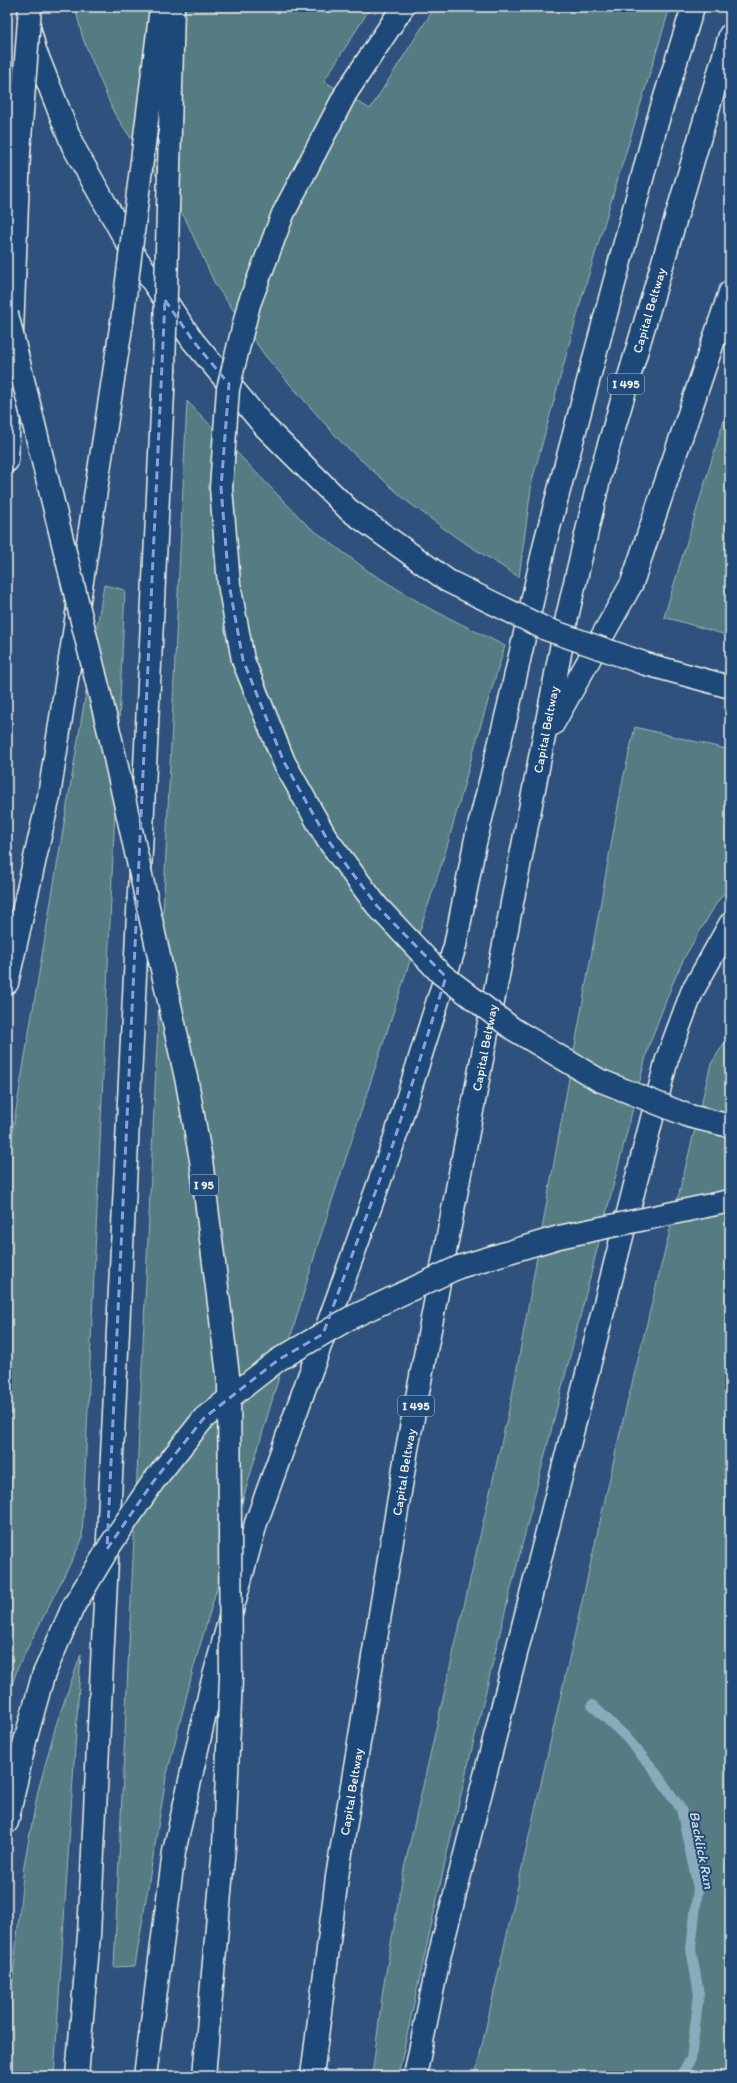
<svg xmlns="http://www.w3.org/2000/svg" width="737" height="2083" font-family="Itim,sans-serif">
  <rect width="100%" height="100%" fill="#2e527d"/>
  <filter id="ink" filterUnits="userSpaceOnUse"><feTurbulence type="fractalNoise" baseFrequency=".025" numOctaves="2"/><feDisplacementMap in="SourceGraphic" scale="8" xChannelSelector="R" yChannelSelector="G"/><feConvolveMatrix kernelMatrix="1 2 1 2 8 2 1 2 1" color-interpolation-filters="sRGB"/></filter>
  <g filter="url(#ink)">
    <path fill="#547c83" stroke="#a4b6b6" d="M 75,7 L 371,7 L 324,81 L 370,109 L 435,7 L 670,7 L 582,297 L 532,481 L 519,577 L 457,538 L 408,502 L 342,443 L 266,357 L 215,284 L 185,218 L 114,113 L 83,39 Z
      M 730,400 L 730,636 L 664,617 Z
      M 187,401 L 307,525 L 368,571 L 427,607 L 505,646 L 481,724 L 446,850 L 318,1244 L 194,1666 L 166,1778 L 135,1966 L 114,1967 Z
      M 104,585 L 125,590 L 82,1540 L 18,1667 L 7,1700 L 7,1164 Z
      M 635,727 L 730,750 L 730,885 L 716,904 L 684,958 L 672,985 L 649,1045 L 503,1620 L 450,1840 L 398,2076 L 372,2076 L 383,1989 L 404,1869 L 512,1396 L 622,784 Z
      M 730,1034 L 730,2076 L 475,2076 L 622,1424 L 711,1064 Z
      M 81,1654 L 54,2076 L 7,2076 L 7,2039 L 24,1865 L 38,1791 L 56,1725 Z"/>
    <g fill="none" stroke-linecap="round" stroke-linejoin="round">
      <path stroke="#8babbd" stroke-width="10" d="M 592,1705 L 626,1737 L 654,1770 L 681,1809 L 698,1888 L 691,1949 L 699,1994 L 691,2059 L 680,2076"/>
      <defs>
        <g id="highway">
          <path d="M 29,27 L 35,50 L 73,146 L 133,253 L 193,341 L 265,427 L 349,510 L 448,581"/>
          <path d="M 346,93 L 403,7"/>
          <path d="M 7,461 L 19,152"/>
          <path d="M 553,724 L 632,583 L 730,292"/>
          <path d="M 7,983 L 49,796 L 122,321"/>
          <path d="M 7,1822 L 25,1741 L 43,1676"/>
          <path d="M 77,2076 L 89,1935 L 164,371"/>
          <path d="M 145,2076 L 174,1852 L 211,1687 L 256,1523 L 393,1144 L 455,946 L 475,843 L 509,705 L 546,539 L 656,126 L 693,7"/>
          <path id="s1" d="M 312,2076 L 337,1877 L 407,1449 L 567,617 L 600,475 L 730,35"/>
          <path d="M 415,2076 L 440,1953 L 667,1059 L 692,992 L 730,924"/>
        </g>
      </defs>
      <use href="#highway" stroke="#f4f1e8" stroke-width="25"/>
      <use href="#highway" stroke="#1f4a7a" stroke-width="22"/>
      <defs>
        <path id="highway-bridge" d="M 346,93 L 283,214 L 249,304 L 228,389 L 221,488 L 229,584 L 243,660 L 284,762 L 327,839 L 377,906 L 440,973 L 513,1029 L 599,1080 L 689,1116 L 730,1126
          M 19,152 L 30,7
          M 7,314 L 111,740 L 187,1082 L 201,1160 L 229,1383 L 231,1677 L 224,1847 L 204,2076
          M 122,321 L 161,8
          M 164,371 L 173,7
          M 448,581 L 546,629 L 646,664 L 730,687
          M 43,1676 L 73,1607 L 111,1544 L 153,1482 L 204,1418 L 278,1360 L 350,1318 L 459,1267 L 559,1237 L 730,1201"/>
      </defs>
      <use href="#highway-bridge" stroke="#f4f1e8" stroke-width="25" stroke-linecap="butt"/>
      <use href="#highway-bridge" stroke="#1f4a7a" stroke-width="22"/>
    </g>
  </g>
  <path fill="none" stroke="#88a0e0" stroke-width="3" stroke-dasharray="8 5" stroke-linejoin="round" d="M 165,300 L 193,341 L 229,384 L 221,488 L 229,584 L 243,660 L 284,762 L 327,839 L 377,906 L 446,977 L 393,1144 L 323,1334 L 278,1360 L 204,1418 L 153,1482 L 107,1549 Z"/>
  <g text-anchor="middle" stroke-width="4" stroke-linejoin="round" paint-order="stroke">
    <g fill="#1f4a7a" stroke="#b4bfc7" stroke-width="1">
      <rect x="608" y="374" width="36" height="20" rx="3"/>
      <rect x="190" y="1175" width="28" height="20" rx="3"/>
      <rect x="398" y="1396" width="36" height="20" rx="3"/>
    </g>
    <g font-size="12" font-weight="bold" fill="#f4f1e8">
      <text x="626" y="388">I 495</text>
      <text x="204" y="1189">I 95</text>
      <text x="416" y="1410">I 495</text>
    </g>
    <g font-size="13" fill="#f4f1e8" stroke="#1f4a7a">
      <text dy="5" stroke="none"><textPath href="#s1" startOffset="1799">Capital Beltway</textPath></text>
      <text dy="5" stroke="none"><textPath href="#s1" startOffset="1367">Capital Beltway</textPath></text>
      <text dy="5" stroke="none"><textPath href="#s1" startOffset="1043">Capital Beltway</textPath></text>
      <text dy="5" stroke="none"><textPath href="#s1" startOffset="611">Capital Beltway</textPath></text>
      <text dy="5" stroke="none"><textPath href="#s1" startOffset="287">Capital Beltway</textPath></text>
    </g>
    <g font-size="14" font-style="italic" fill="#dae0dd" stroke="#1f4a7a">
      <text transform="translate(702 1850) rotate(79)" y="5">Backlick Run</text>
    </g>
  </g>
  <rect width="737" height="2083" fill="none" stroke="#1f4a7a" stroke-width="24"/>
  <rect x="12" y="12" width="713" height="2059" fill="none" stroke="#f4f1e8" stroke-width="1.5" filter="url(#ink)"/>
</svg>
